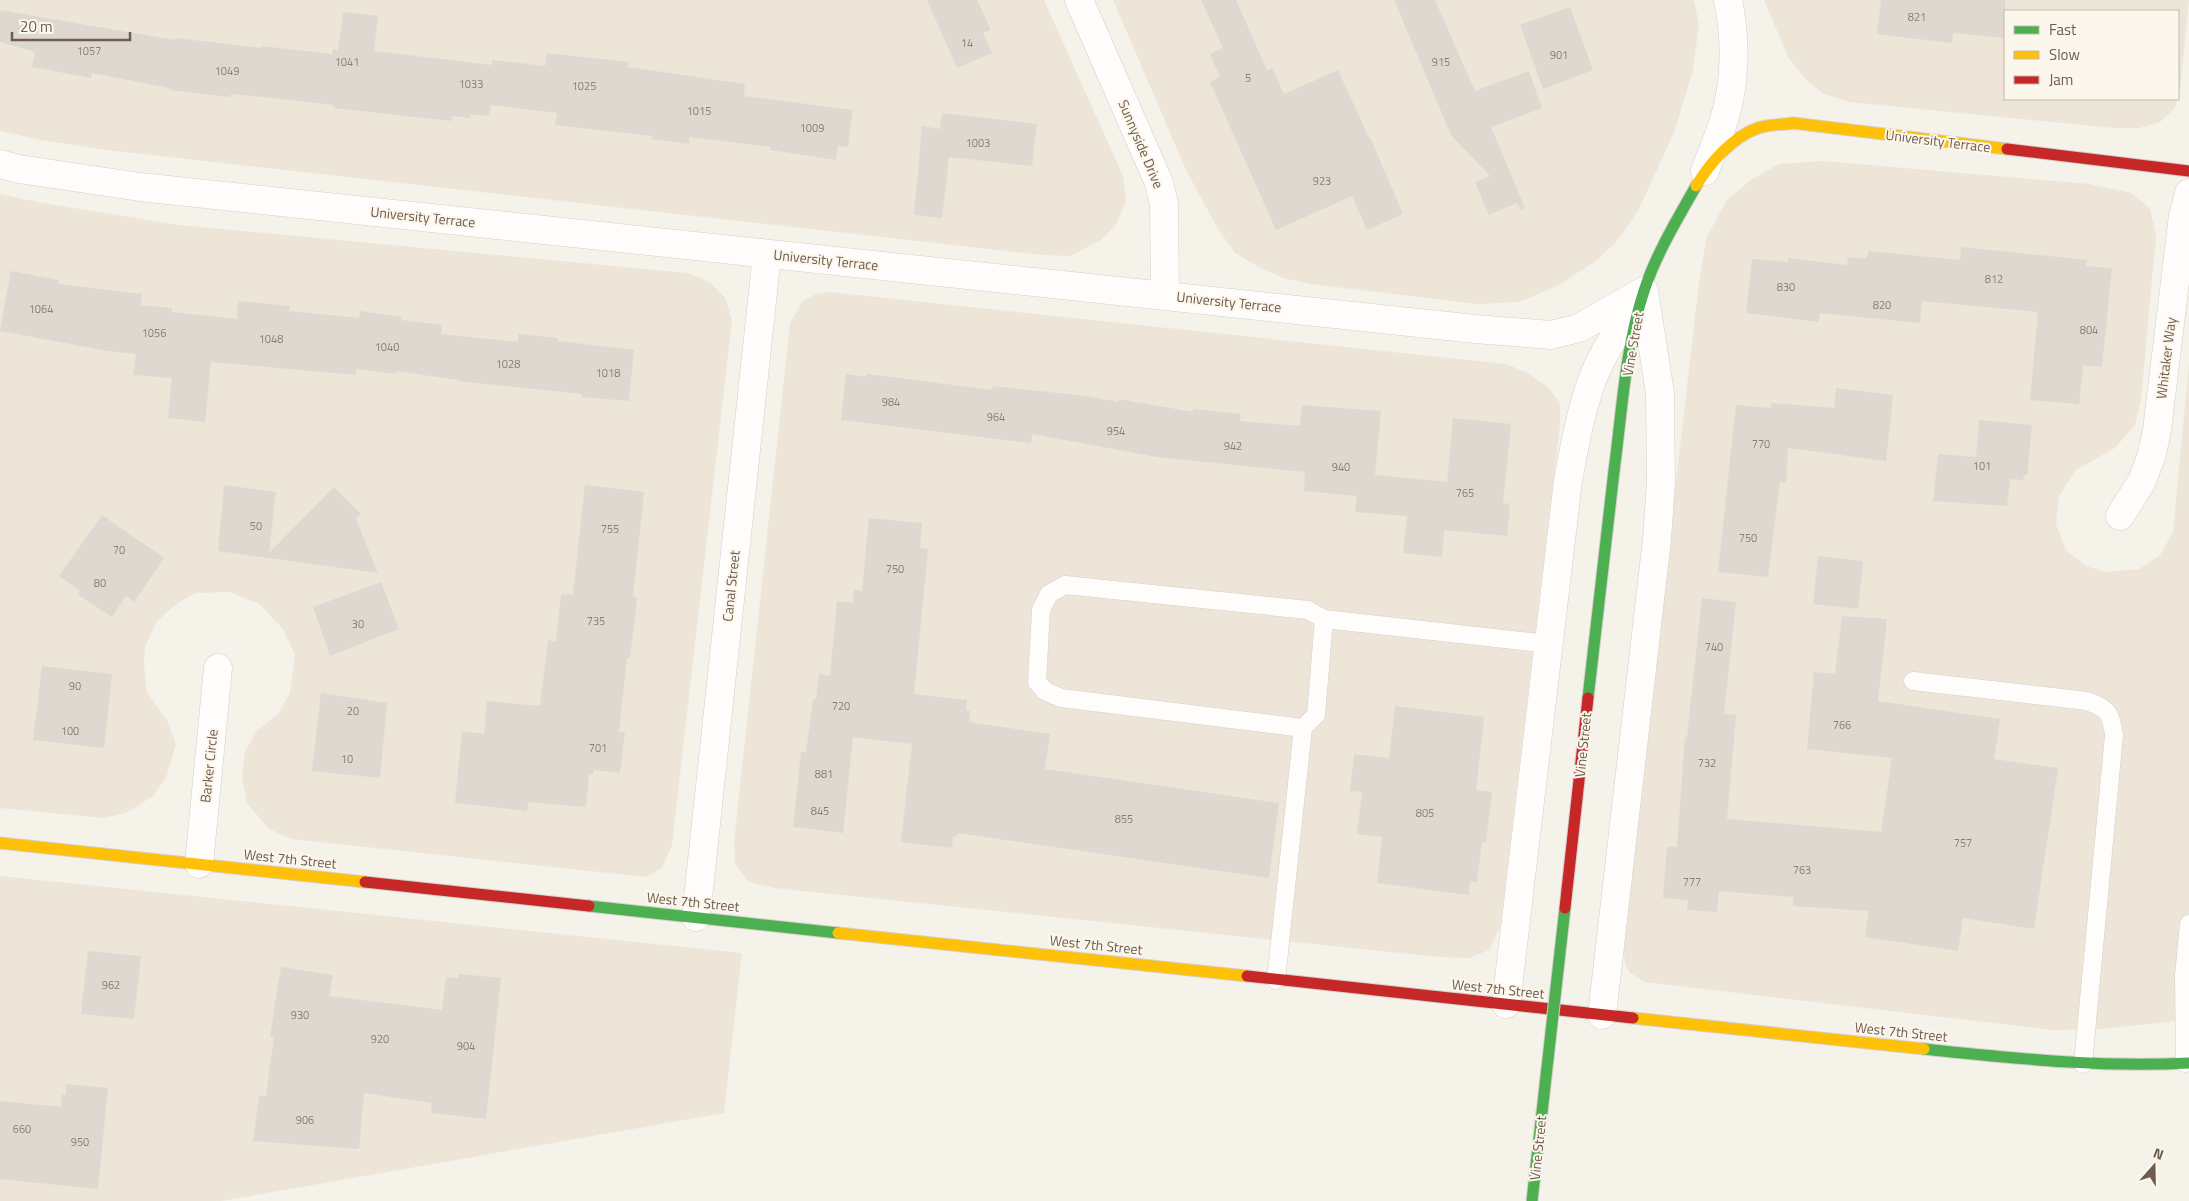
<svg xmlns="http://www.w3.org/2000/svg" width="2189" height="1201" font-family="'Titillium Web',sans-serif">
  <rect width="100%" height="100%" fill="#f5f2ea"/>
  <path fill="#ede5d8" d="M 0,0 L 1044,0 L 1123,176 L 1126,200 L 1117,223 L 1101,240 L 1070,256 L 1043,255 L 107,150 L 41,140 L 0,131 Z
    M 1113,0 L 1694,0 L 1699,25 L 1693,70 L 1675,130 L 1639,209 L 1617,241 L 1596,261 L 1557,286 L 1519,302 L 1478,304 L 1310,284 L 1283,278 L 1261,268 L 1235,253 L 1218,229 L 1186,170 Z
    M 1764,0 L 2189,0 L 2181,83 L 2178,96 L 2178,11 L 2005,11 L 2005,99 L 2177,99 L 2175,108 L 2160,122 L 2139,128 L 2113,128 L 1849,102 L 1824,94 L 1807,81 L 1788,57 Z
    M 1823,161 L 2089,184 L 2131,193 L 2150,209 L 2156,235 L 2141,399 L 2135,425 L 2115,448 L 2076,470 L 2059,496 L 2056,524 L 2066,550 L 2086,566 L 2106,572 L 2139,569 L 2160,555 L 2173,532 L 2189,364 L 2189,1020 L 2100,1029 L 2053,1030 L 1644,982 L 1629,972 L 1625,963 L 1623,943 L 1699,282 L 1707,236 L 1727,200 L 1751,180 L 1779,164 Z
    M 0,194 L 37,202 L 179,225 L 687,273 L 710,282 L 725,298 L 732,320 L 672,845 L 662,868 L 646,877 L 292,839 L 269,829 L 247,803 L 242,777 L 245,752 L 257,731 L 278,714 L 290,693 L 295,655 L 283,629 L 259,604 L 229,592 L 195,593 L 175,605 L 157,621 L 145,646 L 144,665 L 147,692 L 168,722 L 176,744 L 166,778 L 153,796 L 126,813 L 103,818 L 0,808 Z
    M 829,292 L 1506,364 L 1528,373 L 1549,388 L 1560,403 L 1560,425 L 1500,928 L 1489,950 L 1469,958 L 1439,957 L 774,888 L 749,882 L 735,864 L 734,842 L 790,323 L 802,302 L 816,294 Z
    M 0,876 L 742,953 L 724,1113 L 221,1201 L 0,1201 Z"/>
  <path fill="#ded8d0" d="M 927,0 L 977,0 L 991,30 L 983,33 L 992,53 L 957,68 Z
    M 1201,0 L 1236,0 L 1267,70 L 1272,68 L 1284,94 L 1338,70 L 1369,138 L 1370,137 L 1403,214 L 1367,230 L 1352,196 L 1276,230 L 1210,82 L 1220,77 L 1210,54 L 1223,48 Z
    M 1394,0 L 1435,0 L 1475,91 L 1529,71 L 1542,108 L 1491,127 L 1525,208 L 1522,210 L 1516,203 L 1489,215 L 1475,182 L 1490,176 L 1451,135 Z
    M 1881,0 L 2005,0 L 2005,38 L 1953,33 L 1952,43 L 1877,34 Z
    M 1570,7 L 1593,70 L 1543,89 L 1520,25 Z
    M 0,10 L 175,40 L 175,38 L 262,48 L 261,46 L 332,54 L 333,49 L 338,50 L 343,12 L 378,16 L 374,51 L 492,65 L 492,60 L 545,66 L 547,53 L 628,62 L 627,67 L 745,84 L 744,96 L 853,110 L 848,147 L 838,146 L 836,160 L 770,150 L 771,147 L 689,137 L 689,144 L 651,139 L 652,136 L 555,125 L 557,113 L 491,105 L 489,116 L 470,114 L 470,118 L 452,116 L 451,121 L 334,108 L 334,105 L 253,96 L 231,94 L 231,97 L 169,90 L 169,88 L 92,73 L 91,78 L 32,67 L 35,52 L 0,42 Z
    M 942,113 L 1037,124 L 1032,166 L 949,157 L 942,218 L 914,215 L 922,126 L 940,129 Z
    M 1961,247 L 2087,260 L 2086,266 L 2112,268 L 2102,367 L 2083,365 L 2079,404 L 2030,400 L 2038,312 L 1922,301 L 1920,323 L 1820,313 L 1818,322 L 1746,313 L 1752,259 L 1788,262 L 1788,258 L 1847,265 L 1848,257 L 1866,259 L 1869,251 L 1960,260 Z
    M 11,271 L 59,280 L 59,284 L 142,294 L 141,305 L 172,308 L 172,312 L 237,319 L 238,301 L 290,306 L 289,311 L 359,318 L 360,311 L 402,317 L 401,320 L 442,325 L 441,334 L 518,342 L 518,334 L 558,338 L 558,341 L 634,350 L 629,401 L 581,397 L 582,394 L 458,381 L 458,380 L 396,371 L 396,374 L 356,369 L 356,375 L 211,362 L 205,422 L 168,418 L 172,378 L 133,375 L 136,354 L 108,351 L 0,331 Z
    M 846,374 L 866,377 L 867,374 L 992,390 L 993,386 L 1085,396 L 1118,402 L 1118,399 L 1193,412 L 1193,409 L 1241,414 L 1240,421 L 1300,426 L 1302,405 L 1381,411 L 1375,475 L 1447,482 L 1453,418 L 1511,424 L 1503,503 L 1510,504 L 1507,536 L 1444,530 L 1442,557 L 1403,553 L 1407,516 L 1355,512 L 1357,496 L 1304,491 L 1305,472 L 1157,457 L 1032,434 L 1031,443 L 841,420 Z
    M 1836,388 L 1893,395 L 1886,461 L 1788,448 L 1786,482 L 1780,482 L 1768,577 L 1718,572 L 1736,405 L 1771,408 L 1771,403 L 1834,408 Z
    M 1979,420 L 2032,425 L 2027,475 L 2024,475 L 2023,480 L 2010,479 L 2007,506 L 1933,501 L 1938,454 L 1976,457 Z
    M 224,485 L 276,492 L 269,553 L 334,487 L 361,514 L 356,519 L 378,573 L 218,551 Z
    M 585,485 L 644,492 L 633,597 L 637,598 L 630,658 L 627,658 L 619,732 L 625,732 L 620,773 L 594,770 L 593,775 L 589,774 L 586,807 L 528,802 L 527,811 L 455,803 L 462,731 L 484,734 L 487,701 L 540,706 L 548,640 L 556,642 L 561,594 L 573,595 Z
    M 102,515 L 164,558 L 134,602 L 126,596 L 112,617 L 78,595 L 80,591 L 59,576 Z
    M 869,518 L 922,523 L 920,548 L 928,549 L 914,694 L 967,700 L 966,710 L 970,711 L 969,722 L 1050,734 L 1045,769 L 1279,803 L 1269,878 L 957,833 L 956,837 L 953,836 L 952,848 L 901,842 L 912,744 L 853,737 L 843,833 L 793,827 L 801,752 L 806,752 L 813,699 L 816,699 L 819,674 L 830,676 L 837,601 L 853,603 L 854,590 L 862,591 Z
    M 1818,556 L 1863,561 L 1858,609 L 1813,604 Z
    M 381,582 L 399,629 L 330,656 L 313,607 Z
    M 1702,598 L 1736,602 L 1724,714 L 1736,715 L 1727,819 L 1881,832 L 1892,758 L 1807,749 L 1814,672 L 1835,674 L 1842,616 L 1887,619 L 1878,701 L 2000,719 L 1994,759 L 2058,768 L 2034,929 L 1963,918 L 1958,951 L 1865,937 L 1869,911 L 1793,906 L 1793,897 L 1719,891 L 1717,912 L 1687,910 L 1688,900 L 1663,898 L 1667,847 L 1677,847 L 1685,737 L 1687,737 Z
    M 42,666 L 112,674 L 104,748 L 33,740 Z
    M 321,693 L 387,703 L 380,778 L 312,771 Z
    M 1395,706 L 1484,717 L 1476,790 L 1492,792 L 1486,842 L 1482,842 L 1477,882 L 1470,881 L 1469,895 L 1377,883 L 1382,837 L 1357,834 L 1362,792 L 1350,791 L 1354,754 L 1389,758 Z
    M 88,951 L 141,956 L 134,1019 L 81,1014 Z
    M 281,967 L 333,975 L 329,996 L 442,1010 L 446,977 L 458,978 L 459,974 L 501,978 L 486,1119 L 431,1113 L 432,1103 L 364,1093 L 359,1149 L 253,1141 L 259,1096 L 266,1096 L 274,1037 L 270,1037 Z
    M 66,1084 L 108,1088 L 98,1189 L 0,1179 L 0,1101 L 61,1107 L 62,1094 L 66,1095 Z"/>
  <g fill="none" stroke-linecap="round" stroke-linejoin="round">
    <defs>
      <path id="lane" d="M 1913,681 L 2087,701 C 2108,709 2111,712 2114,735 L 2083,1064
        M 1303,728 L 1061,698 L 1045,691 L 1037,682 L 1041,610 L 1049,594 L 1065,585 L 1308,610 L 1324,619 L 1549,644
        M 1276,980 L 1303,728 L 1316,715 L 1324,619
        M 2185,1063 L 2184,976 L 2189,924"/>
      <path id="street" d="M 1079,0 L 1159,183 L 1164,204 L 1165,296
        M 0,164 L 19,169 L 140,187 L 1475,329 L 1551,335 L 1579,328 L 1644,291
        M 1705,171 C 1711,154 1719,137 1724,120 C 1736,82 1736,38 1728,0
        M 2120,516 L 2142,481 L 2152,454 L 2157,430 L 2183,216 L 2189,193
        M 199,864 L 218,668
        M 696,917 L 767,254
        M 1506,1004 L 1568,481 C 1574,448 1580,415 1591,383 C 1602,353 1621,325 1639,299
        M 1602,1015 L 1657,539 L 1661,483 L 1660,393 L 1644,291"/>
      <path id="fast" d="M 1614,471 C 1622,412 1625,348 1644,291 C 1656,254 1677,220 1696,186
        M 589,906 L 838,933
        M 1924,1049 C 2012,1058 2100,1068 2189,1063"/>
      <path id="slow" d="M 1696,186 C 1710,163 1732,137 1758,128 C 1769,124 1782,125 1793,123 L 2007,149
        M 0,843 L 365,882
        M 838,933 L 1247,976
        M 1633,1018 L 1924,1049"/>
      <path id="jam" d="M 2007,149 L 2189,171
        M 365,882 L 589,906
        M 1247,976 L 1633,1018"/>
    </defs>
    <use href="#lane" stroke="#d4cfc8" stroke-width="19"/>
    <use href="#street" stroke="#d4cfc8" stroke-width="29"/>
    <use href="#fast" stroke="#d5cfc8" stroke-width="13"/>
    <use href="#slow" stroke="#d5cfc8" stroke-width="13"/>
    <use href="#jam" stroke="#d5cfc8" stroke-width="13"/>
    <use href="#lane" stroke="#fefdfc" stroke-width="18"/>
    <use href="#street" stroke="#fefdfc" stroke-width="28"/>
    <use href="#fast" stroke="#4caf50" stroke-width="11"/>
    <use href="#slow" stroke="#ffc107" stroke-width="11"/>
    <use href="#jam" stroke="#c62828" stroke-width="11"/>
    <defs>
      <path id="fast-bridge" d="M 1588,698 L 1614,471
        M 1532,1201 L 1565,908"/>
      <path id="jam-bridge" d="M 1565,908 L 1588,698"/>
    </defs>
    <use href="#fast-bridge" stroke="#d5cfc8" stroke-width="13" stroke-linecap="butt"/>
    <use href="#jam-bridge" stroke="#d5cfc8" stroke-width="13" stroke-linecap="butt"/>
    <use href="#fast-bridge" stroke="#4caf50" stroke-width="11"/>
    <use href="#jam-bridge" stroke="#c62828" stroke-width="11"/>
  </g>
  <g text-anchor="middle" stroke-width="4" stroke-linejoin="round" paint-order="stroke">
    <g font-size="11" fill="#8d7e71">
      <text x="1917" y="21">821</text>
      <text x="967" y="47">14</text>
      <text x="89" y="55">1057</text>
      <text x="1559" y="59">901</text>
      <text x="347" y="66">1041</text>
      <text x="1441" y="66">915</text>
      <text x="227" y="75">1049</text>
      <text x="1248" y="82">5</text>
      <text x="471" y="88">1033</text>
      <text x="584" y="90">1025</text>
      <text x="699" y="115">1015</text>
      <text x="812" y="132">1009</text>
      <text x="978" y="147">1003</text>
      <text x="1322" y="185">923</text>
      <text x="1994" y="283">812</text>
      <text x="1786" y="291">830</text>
      <text x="1882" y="309">820</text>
      <text x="41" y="313">1064</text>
      <text x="2089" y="334">804</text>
      <text x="154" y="337">1056</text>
      <text x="271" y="343">1048</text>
      <text x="387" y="351">1040</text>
      <text x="508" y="368">1028</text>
      <text x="608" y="377">1018</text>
      <text x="891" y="406">984</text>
      <text x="996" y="421">964</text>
      <text x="1116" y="435">954</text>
      <text x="1761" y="448">770</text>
      <text x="1233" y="450">942</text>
      <text x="1982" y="470">101</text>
      <text x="1341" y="471">940</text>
      <text x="1465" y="497">765</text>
      <text x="256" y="530">50</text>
      <text x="610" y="533">755</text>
      <text x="1748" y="542">750</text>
      <text x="119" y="554">70</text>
      <text x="895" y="573">750</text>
      <text x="100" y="587">80</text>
      <text x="596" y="625">735</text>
      <text x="358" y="628">30</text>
      <text x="1714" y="651">740</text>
      <text x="75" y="690">90</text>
      <text x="841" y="710">720</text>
      <text x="353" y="715">20</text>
      <text x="1842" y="729">766</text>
      <text x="70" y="735">100</text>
      <text x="598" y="752">701</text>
      <text x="347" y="763">10</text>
      <text x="1707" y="767">732</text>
      <text x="824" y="778">881</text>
      <text x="820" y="815">845</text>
      <text x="1425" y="817">805</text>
      <text x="1124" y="823">855</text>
      <text x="1963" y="847">757</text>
      <text x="1802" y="874">763</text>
      <text x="1692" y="886">777</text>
      <text x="111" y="989">962</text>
      <text x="300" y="1019">930</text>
      <text x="380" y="1043">920</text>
      <text x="466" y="1050">904</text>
      <text x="305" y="1124">906</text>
      <text x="22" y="1133">660</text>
      <text x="80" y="1146">950</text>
    </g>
    <g font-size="14" fill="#6f5c4e" stroke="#fcf7ec">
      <text transform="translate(1938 141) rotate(7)" y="5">University Terrace</text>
      <text transform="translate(1141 144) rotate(67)" y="5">Sunnyside Drive</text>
      <text transform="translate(423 217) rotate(6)" y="5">University Terrace</text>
      <text transform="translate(826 260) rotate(6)" y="5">University Terrace</text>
      <text transform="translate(1229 302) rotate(6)" y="5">University Terrace</text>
      <text transform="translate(1633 344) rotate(-80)" y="5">Vine Street</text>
      <text transform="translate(2166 358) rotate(-83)" y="5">Whitaker Way</text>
      <text transform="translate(731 586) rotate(-84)" y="5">Canal Street</text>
      <text transform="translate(1583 745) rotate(-84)" y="5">Vine Street</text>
      <text transform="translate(209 766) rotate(-84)" y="5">Barker Circle</text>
      <text transform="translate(290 859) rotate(6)" y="5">West 7th Street</text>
      <text transform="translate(693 902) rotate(6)" y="5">West 7th Street</text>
      <text transform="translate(1096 945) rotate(6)" y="5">West 7th Street</text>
      <text transform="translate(1498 989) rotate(6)" y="5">West 7th Street</text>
      <text transform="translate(1901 1032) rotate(6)" y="5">West 7th Street</text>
      <text transform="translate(1538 1148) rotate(-84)" y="5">Vine Street</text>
    </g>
  </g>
  <rect x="2004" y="10" width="175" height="90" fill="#fcf7ec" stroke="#c4b9ad"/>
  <rect x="2014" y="26" width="25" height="8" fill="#4caf50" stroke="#c4b9ad"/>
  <text x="2049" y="35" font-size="15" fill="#6f5c4e">Fast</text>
  <rect x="2014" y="51" width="25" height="8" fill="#ffc107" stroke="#c4b9ad"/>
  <text x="2049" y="60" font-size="15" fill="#6f5c4e">Slow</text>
  <rect x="2014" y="76" width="25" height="8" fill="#c62828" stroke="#c4b9ad"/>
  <text x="2049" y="85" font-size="15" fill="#6f5c4e">Jam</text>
  <g transform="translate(2154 1166) rotate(20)" stroke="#fcf7ec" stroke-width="4" paint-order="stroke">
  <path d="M0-4L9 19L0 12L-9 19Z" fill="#6f5c4e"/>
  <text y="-8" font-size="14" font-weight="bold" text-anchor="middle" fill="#6f5c4e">N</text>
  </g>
  <path d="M12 32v8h118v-8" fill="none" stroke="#6f5c4e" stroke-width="2.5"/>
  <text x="20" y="32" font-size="15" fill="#6f5c4e" stroke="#fcf7ec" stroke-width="4" paint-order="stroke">20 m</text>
</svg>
